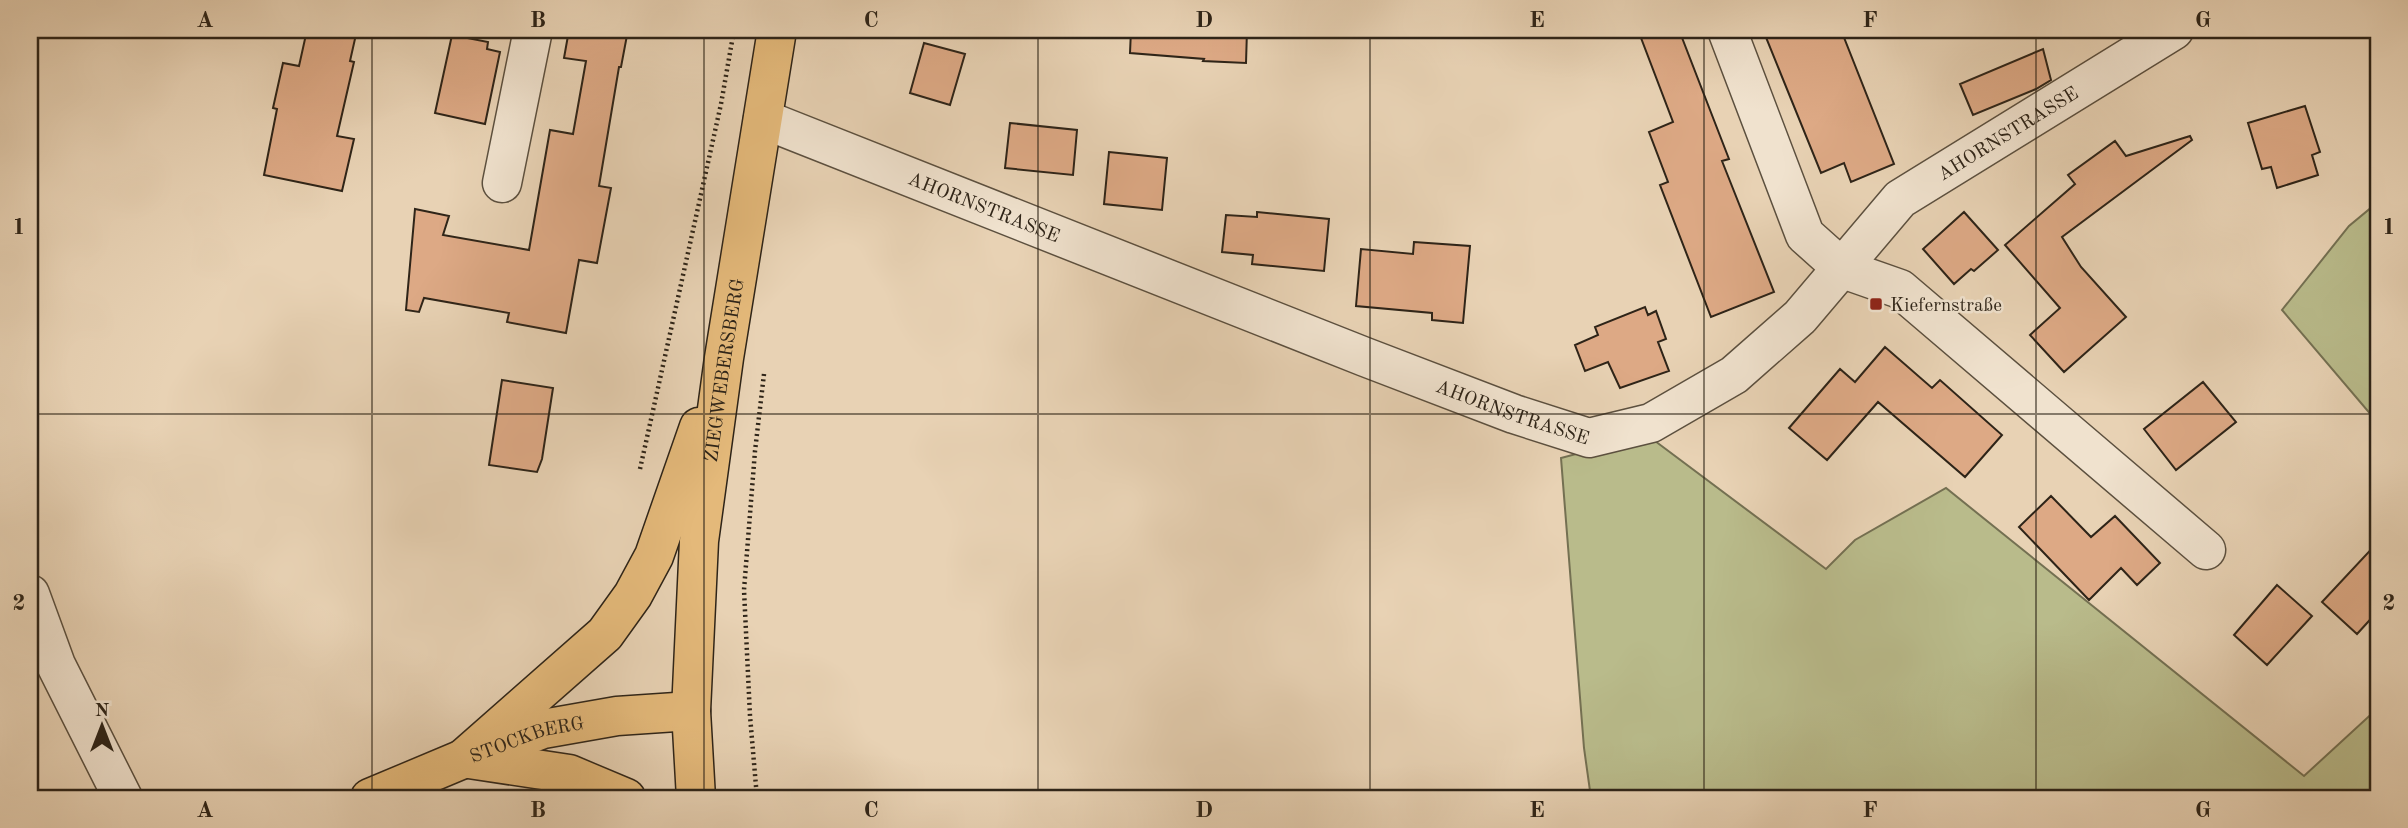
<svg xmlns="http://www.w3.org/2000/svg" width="2408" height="828" font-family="'Old Standard TT',serif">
  <rect width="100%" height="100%" fill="#e8d2b4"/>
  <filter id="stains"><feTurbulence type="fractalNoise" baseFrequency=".00286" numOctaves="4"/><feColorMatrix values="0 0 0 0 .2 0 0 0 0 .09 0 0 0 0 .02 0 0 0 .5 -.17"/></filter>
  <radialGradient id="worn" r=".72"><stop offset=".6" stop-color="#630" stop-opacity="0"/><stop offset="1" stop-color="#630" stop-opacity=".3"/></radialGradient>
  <path fill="#b9bb8b" stroke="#747052" stroke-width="2" d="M 2378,202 L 2378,423 L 2282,310 L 2349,226 Z
    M 1647,435 L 1826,569 L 1855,540 L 1946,488 L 2304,776 L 2378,708 L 2378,798 L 1591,798 L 1584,748 L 1561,458 Z"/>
  <path fill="#dda985" stroke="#2e2418" stroke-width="2" d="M 307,30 L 357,30 L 350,61 L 354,62 L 337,136 L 354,139 L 342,191 L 264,175 L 277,109 L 273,108 L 283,63 L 299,66 Z
    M 569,30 L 628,30 L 621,67 L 619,67 L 599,186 L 611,188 L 597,263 L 579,260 L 566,333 L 507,322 L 509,313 L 424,298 L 419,312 L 406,310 L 415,209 L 449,216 L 443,235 L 529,250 L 550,130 L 573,134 L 586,61 L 564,58 Z
    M 1131,30 L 1247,30 L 1246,63 L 1203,61 L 1204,59 L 1130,53 Z
    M 1638,30 L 1679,30 L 1729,159 L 1722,161 L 1774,292 L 1711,317 L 1660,185 L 1668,182 L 1649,132 L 1673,122 Z
    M 1763,30 L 1841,30 L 1894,164 L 1851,182 L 1844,163 L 1821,173 Z
    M 452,35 L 488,42 L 487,49 L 500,52 L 485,124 L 435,113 Z
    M 924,43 L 965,54 L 950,105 L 910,93 Z
    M 2043,49 L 2051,80 L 2036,89 L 1973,115 L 1960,84 Z
    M 2305,106 L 2320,152 L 2312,155 L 2318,175 L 2277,188 L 2271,167 L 2262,169 L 2248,123 Z
    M 1010,123 L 1077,130 L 1073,175 L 1005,168 Z
    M 2190,136 L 2192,140 L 2062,237 L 2081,267 L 2126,317 L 2064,372 L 2030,335 L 2060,308 L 2005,245 L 2075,184 L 2068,175 L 2115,141 L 2126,156 Z
    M 1109,152 L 1167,158 L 1162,210 L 1104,204 Z
    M 1257,212 L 1329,219 L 1324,271 L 1252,264 L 1253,255 L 1222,252 L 1226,215 L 1257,217 Z
    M 1964,212 L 1998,250 L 1974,271 L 1971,269 L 1954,284 L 1923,249 Z
    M 1414,242 L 1470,246 L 1463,323 L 1432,320 L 1432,313 L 1356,306 L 1361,249 L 1413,254 Z
    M 1645,307 L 1648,315 L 1656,311 L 1666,339 L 1658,342 L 1669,371 L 1620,388 L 1608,362 L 1585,371 L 1575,345 L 1598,335 L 1595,327 Z
    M 1885,347 L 1932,388 L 1940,380 L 2002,435 L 1965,477 L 1878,402 L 1827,460 L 1789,428 L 1840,369 L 1855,382 Z
    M 502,380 L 553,388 L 542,459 L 537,472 L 489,465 Z
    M 2203,382 L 2236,422 L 2176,470 L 2144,429 Z
    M 2051,496 L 2091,537 L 2115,516 L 2160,563 L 2137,585 L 2121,568 L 2089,600 L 2019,527 Z
    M 2378,542 L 2378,611 L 2357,634 L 2322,602 Z
    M 2277,585 L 2312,616 L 2267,665 L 2234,635 Z"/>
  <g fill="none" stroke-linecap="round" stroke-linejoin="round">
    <defs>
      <g id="minor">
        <path d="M 1727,30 L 1805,235 L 1843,269 L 1900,289 L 2206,550"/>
        <path id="s1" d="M 763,119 L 1365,357 L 1514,414 L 1589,438 L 1651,423 L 1734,375 L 1800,317 L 1900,199 L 2174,30"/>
        <path d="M 502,183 L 533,30"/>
        <path d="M 30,594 L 56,665 L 123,798"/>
      </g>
      <g id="major">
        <path d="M 463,759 L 605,634 L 633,595 L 654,556 L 699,427"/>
        <path d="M 469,759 L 569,774 L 626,798"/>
        <path id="s2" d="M 370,798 L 463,759 L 543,729 L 617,716 L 691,711"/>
        <path id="s3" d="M 696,798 L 691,711 L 699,541 L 724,358 L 777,30"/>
      </g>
    </defs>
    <use href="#minor" stroke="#5c503f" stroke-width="41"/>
    <use href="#major" stroke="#2e2418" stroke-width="41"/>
    <path stroke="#2e2418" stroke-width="4.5" stroke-dasharray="2 3.5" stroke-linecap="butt" d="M 640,469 L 721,104 L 734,30
      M 757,798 L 750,716 L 744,590 L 755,451 L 764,374"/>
    <use href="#minor" stroke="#f0e2ce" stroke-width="38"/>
    <use href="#major" stroke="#e4b97a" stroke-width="38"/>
  </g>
  <path fill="none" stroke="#2e2418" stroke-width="2" stroke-opacity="0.55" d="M 372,30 L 372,798M 704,30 L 704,798M 1038,30 L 1038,798M 1370,30 L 1370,798M 1704,30 L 1704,798M 2036,30 L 2036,798M 30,414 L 2378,414"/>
  <rect fill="#8f2418" stroke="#f0e2ce" stroke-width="2.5" x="1869" y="297" width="14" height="14" rx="3.5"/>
  <g text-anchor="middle" stroke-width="5" stroke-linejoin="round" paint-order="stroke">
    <g font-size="19" fill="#2e2418" stroke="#f0e2ce">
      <text dy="7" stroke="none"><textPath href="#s1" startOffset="1414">AHORNSTRASSE</textPath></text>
      <text dy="7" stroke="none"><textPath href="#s1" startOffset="238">AHORNSTRASSE</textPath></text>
      <text dy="7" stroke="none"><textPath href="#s3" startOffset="430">ZIEGWEBERSBERG</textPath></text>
      <text dy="7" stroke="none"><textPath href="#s1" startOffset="805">AHORNSTRASSE</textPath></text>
      <text dy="7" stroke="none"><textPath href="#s2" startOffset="168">STOCKBERG</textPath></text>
    </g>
    <g font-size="19" fill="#2e2418" stroke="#f0e2ce" text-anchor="start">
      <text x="1890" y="311">Kiefernstraße</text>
    </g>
  </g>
  <rect width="2408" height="828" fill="none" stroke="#e8d2b4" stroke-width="77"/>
  <g transform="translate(102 726)" stroke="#f0e2ce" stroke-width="5" paint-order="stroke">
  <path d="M0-5L12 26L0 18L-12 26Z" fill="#2e2418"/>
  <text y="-10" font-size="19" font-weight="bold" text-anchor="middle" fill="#2e2418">N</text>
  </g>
  <rect x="38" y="38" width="2332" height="752" fill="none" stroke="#2e2418" stroke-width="2.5"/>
  <g font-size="23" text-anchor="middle" font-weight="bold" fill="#2e2418">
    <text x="205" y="27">A</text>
    <text x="538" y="27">B</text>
    <text x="871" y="27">C</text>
    <text x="1204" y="27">D</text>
    <text x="1537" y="27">E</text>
    <text x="1870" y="27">F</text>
    <text x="2203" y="27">G</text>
    <text x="19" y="234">1</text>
    <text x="2389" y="234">1</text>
    <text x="19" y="610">2</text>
    <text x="2389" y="610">2</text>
    <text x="205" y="817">A</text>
    <text x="538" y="817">B</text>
    <text x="871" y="817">C</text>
    <text x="1204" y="817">D</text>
    <text x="1537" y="817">E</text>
    <text x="1870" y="817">F</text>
    <text x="2203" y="817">G</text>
  </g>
  <rect width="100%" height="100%" filter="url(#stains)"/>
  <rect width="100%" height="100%" fill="url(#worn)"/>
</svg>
